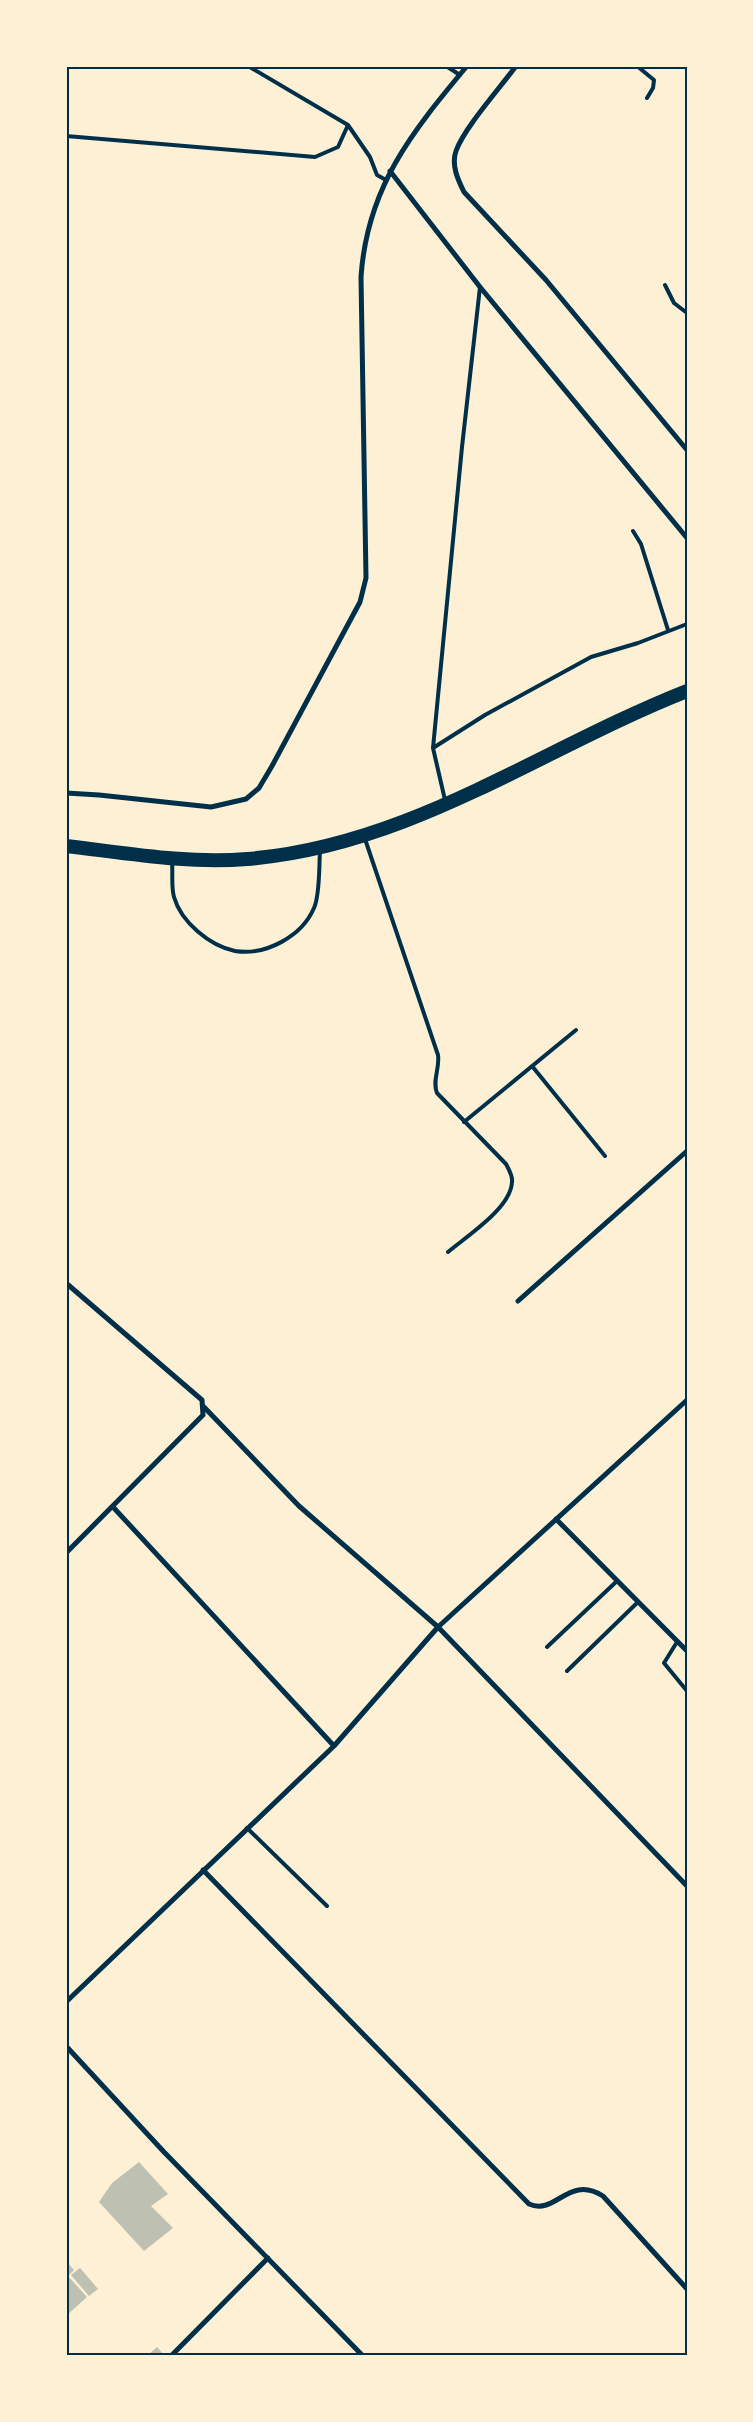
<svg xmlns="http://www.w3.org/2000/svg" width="753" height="2422" font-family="Quicksand,sans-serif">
  <rect width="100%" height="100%" fill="#fdf0d5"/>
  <path fill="#bec0b2" d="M 139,2162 L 168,2194 L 151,2206 L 173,2228 L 144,2251 L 99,2202 L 112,2183 Z
    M 66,2261 L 74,2270 L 68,2276 L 87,2297 L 67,2315 Z
    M 80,2268 L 98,2289 L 89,2296 L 71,2275 Z
    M 157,2347 L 165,2356 L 147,2356 Z"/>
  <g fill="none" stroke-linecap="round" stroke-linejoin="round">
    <path stroke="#003049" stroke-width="4" d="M 248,66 L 348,125 L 370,157 L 377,175 L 386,180
      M 446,66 L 460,75
      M 637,66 L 654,80 L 653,88 L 647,98
      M 66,136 L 315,157 L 338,147 L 348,125
      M 665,285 L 674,303 L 687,313
      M 633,531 L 641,544 L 668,630
      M 433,748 L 485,715 L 591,657 L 638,643 L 687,624
      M 445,800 L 433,748 L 462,447 L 480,287
      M 365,839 L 438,1055 C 440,1068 432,1081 437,1093 L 506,1164 C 509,1170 513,1176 512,1182 C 511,1208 467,1236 448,1252
      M 172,862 C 173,873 171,887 174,897 C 181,922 210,946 235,951 C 266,956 302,936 314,908 C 320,895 319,866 320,851
      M 532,1066 L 605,1156
      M 464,1122 L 576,1030
      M 677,1642 L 664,1663 L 687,1691
      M 547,1647 L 617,1581
      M 567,1671 L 638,1602
      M 247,1828 L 327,1906"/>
    <path stroke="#003049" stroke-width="5" d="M 516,66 C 500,88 464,128 456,151 C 451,165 458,180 464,192 L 546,280 L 687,450
      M 390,171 L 480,287 L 687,538
      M 66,793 L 99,795 L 211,807 L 246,799 L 259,788 L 272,766 L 360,602 L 366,578 L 361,277 C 367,187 412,132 467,66
      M 66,1283 L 202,1400 L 203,1415 L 66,1553
      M 518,1301 L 687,1151
      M 204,1407 L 299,1506 L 438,1627 L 687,1886
      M 113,1507 L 334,1746
      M 556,1519 L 687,1651
      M 203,1870 L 529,2204 C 556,2216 568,2174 603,2196 L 687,2289
      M 66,2002 L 334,1746 L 438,1627 L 687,1400
      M 66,2046 L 164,2152 L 363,2356
      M 171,2356 L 268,2258"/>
    <path stroke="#003049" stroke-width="14" d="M 66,846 C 126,853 187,864 247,859 C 410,846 540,749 687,691"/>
  </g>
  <rect width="753" height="2422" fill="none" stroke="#fdf0d5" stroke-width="135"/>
  <rect x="68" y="68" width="618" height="2286" fill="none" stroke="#003049" stroke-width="2"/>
</svg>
